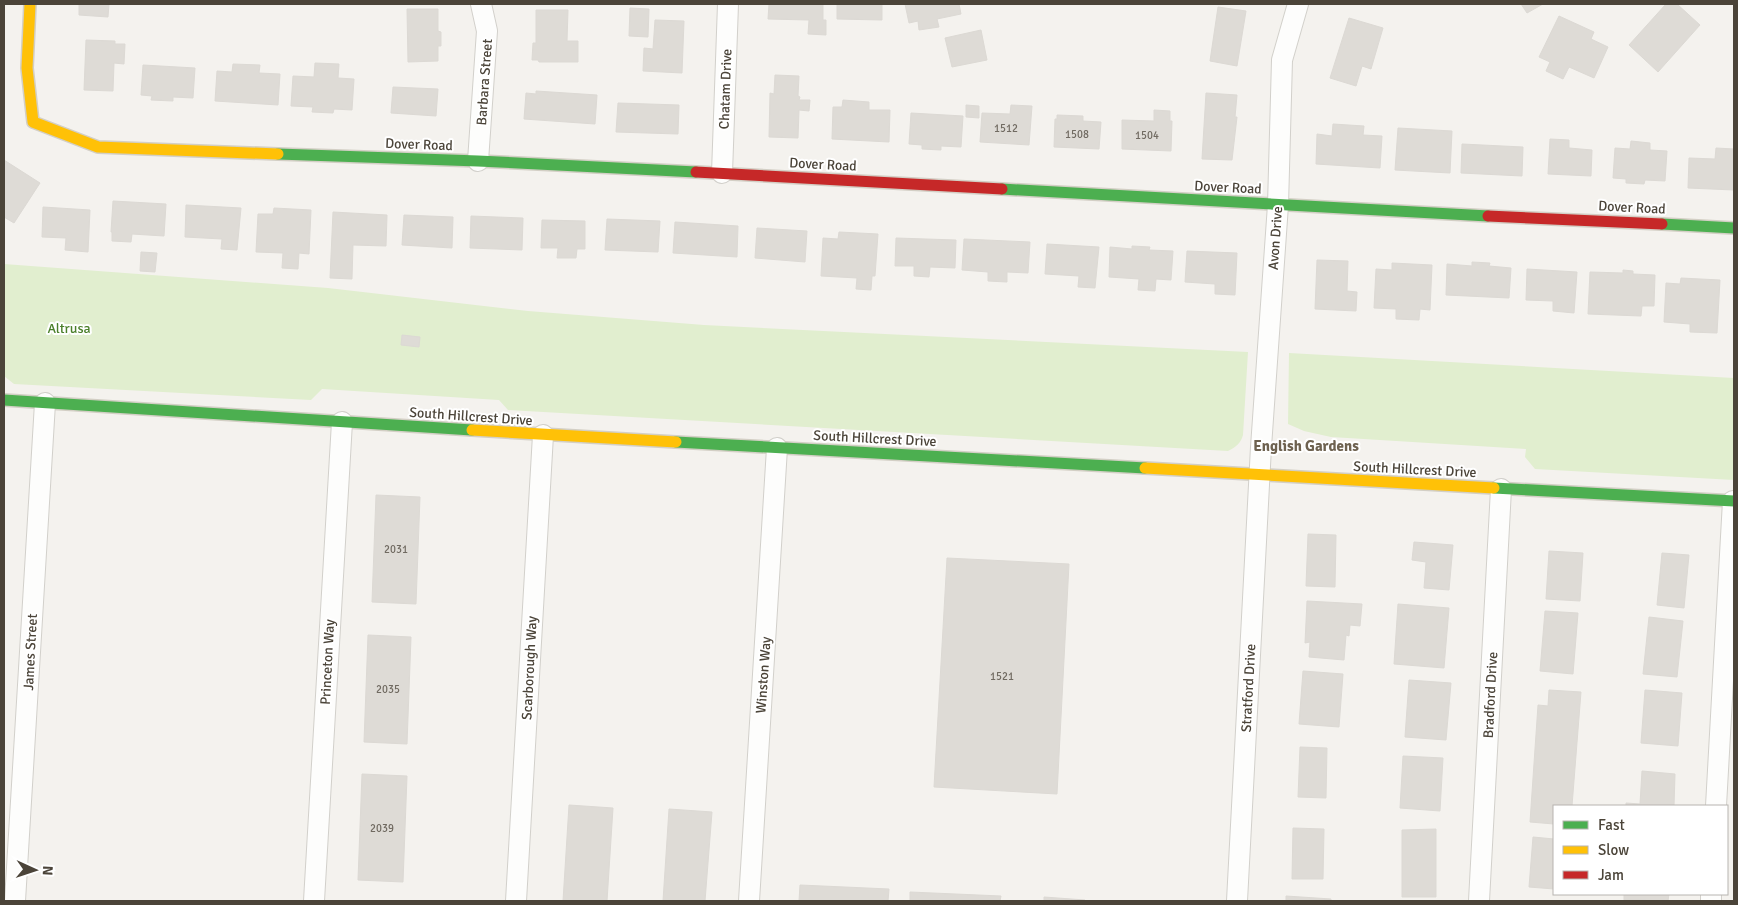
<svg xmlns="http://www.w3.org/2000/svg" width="1738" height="905" font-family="Signika,sans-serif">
  <rect width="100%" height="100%" fill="#f4f2ee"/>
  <path fill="#e1eecf" d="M 4,264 L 328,288 L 528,311 L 704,325 L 1248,352 L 1243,435 C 1241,443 1236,447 1228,451 L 508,410 L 499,400 L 322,389 L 311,400 L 14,384 L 4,376 Z
    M 1289,353 L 1734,378 L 1734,480 L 1535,469 L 1525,457 L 1526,449 L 1331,437 L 1304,431 L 1288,424 Z"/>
  <path fill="#dedbd6" stroke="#dcd9d4" d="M 79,4 L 109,4 L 108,17 L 79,15 Z
    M 769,4 L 823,4 L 823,20 L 826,20 L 826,35 L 808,34 L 809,20 L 768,19 Z
    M 837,4 L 882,4 L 882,20 L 837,19 Z
    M 905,4 L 959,4 L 961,14 L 937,19 L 939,27 L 919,30 L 918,21 L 909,23 Z
    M 1521,4 L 1543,4 L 1527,13 Z
    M 1666,4 L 1677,4 L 1700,25 L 1658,72 L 1629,45 Z
    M 1218,7 L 1246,11 L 1237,66 L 1210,61 Z
    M 630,8 L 649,9 L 648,37 L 629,36 Z
    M 407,9 L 438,9 L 438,31 L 441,32 L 441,46 L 438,46 L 438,61 L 408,62 Z
    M 536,10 L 568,10 L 567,41 L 578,41 L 578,62 L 539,62 L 538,60 L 532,60 L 533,43 L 536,43 Z
    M 1559,16 L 1594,32 L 1591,39 L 1608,47 L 1594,78 L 1569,67 L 1563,79 L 1546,71 L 1550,62 L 1539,57 Z
    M 1349,18 L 1383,28 L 1371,69 L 1362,66 L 1356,86 L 1330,78 Z
    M 655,20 L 684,21 L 682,73 L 643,71 L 644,48 L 653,49 Z
    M 981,30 L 987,60 L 952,67 L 945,38 Z
    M 86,40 L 115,41 L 115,44 L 125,44 L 124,64 L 114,63 L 113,91 L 84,90 Z
    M 315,63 L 339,64 L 338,78 L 354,79 L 352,110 L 334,109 L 333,113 L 312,112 L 313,107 L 291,106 L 293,76 L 314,77 Z
    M 233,64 L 260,65 L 259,73 L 280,74 L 278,105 L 215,101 L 217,71 L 232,72 Z
    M 143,65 L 195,68 L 193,98 L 173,97 L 173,101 L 151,100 L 152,96 L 141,95 Z
    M 775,75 L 799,76 L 798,96 L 800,97 L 799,100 L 810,100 L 809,111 L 799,110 L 798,138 L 769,137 L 770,93 L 774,94 Z
    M 393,87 L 438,89 L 436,116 L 391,113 Z
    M 536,91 L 597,95 L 595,124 L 524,119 L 526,93 L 536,94 Z
    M 1206,93 L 1237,95 L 1235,117 L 1237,117 L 1232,160 L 1202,159 Z
    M 843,100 L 869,102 L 869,110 L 890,110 L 889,142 L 832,139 L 833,107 L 842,107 Z
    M 618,103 L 679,105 L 678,134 L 616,132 Z
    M 966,105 L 979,106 L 979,118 L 966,117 Z
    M 1011,105 L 1032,106 L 1029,145 L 980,142 L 982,113 L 1010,114 Z
    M 1154,110 L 1170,111 L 1170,121 L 1172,121 L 1171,151 L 1122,149 L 1122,120 L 1154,121 Z
    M 911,113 L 963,116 L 961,147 L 941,146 L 941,150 L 922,149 L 922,145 L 909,144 Z
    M 1057,115 L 1083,116 L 1083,121 L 1101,122 L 1099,149 L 1054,147 L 1055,119 L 1057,119 Z
    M 1333,124 L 1364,126 L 1363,135 L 1382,136 L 1380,168 L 1316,164 L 1317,134 L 1332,136 Z
    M 1398,128 L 1452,131 L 1450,173 L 1395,170 Z
    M 1550,139 L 1569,140 L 1569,148 L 1592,150 L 1591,176 L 1548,174 Z
    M 1631,141 L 1650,143 L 1650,150 L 1667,151 L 1665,181 L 1645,180 L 1644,184 L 1626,183 L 1626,179 L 1613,178 L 1615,148 L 1630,149 Z
    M 1462,144 L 1523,147 L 1522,176 L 1461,173 Z
    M 1716,148 L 1734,149 L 1734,190 L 1688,188 L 1689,158 L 1715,159 Z
    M 4,160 L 40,183 L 14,223 L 4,217 Z
    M 113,201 L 166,204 L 164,236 L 132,234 L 131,242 L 112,241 L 112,232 L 111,232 Z
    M 186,205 L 241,208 L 237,250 L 221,249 L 222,239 L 185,237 Z
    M 43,207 L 90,210 L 88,252 L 65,250 L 66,238 L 42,237 Z
    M 274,208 L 311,210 L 309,254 L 299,253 L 298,269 L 282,268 L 283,253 L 256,252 L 258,214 L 273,214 Z
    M 333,212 L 387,215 L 386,246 L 353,245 L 352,279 L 330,278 Z
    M 404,215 L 453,217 L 452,248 L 402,245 Z
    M 471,216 L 523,218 L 522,250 L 470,248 Z
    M 607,219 L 660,221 L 658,252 L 605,250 Z
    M 542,220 L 585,221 L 585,249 L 577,249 L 576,258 L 557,258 L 558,248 L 541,248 Z
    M 675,222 L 738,226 L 737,257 L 673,253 Z
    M 757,228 L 807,231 L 805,262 L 755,258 Z
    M 839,232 L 878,234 L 875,276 L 872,276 L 871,290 L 856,289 L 857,278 L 821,276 L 823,238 L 838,239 Z
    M 896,238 L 956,240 L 955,268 L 930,267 L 929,277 L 914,276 L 914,266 L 895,266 Z
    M 964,239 L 1030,242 L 1028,273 L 1007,272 L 1007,282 L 988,281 L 988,272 L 962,270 Z
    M 1047,244 L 1099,247 L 1095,288 L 1078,287 L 1079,276 L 1045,274 Z
    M 1132,246 L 1150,247 L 1149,250 L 1173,251 L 1171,280 L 1156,279 L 1155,291 L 1138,290 L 1139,279 L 1109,277 L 1110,247 L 1132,249 Z
    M 1187,251 L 1237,253 L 1235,295 L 1215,294 L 1215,284 L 1185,282 Z
    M 141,252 L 157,253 L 155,272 L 140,271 Z
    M 1317,260 L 1348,261 L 1347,291 L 1357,292 L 1356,311 L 1315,309 Z
    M 1472,262 L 1490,263 L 1489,266 L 1511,268 L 1509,298 L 1446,295 L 1447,264 L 1472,266 Z
    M 1392,263 L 1432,265 L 1430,310 L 1420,309 L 1419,320 L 1396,319 L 1396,309 L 1374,308 L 1376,269 L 1392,270 Z
    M 1527,269 L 1577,272 L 1574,313 L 1553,311 L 1553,301 L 1526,300 Z
    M 1623,270 L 1633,271 L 1633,274 L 1655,275 L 1654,306 L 1642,306 L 1641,316 L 1588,314 L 1590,272 L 1623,273 Z
    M 1681,278 L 1720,280 L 1717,333 L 1690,332 L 1690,324 L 1664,322 L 1666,283 L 1680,284 Z
    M 402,335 L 420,337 L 419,347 L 401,345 Z
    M 376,495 L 420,497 L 416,604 L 372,602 Z
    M 1308,534 L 1336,535 L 1335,587 L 1306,586 Z
    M 1414,542 L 1453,545 L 1449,590 L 1424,588 L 1426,562 L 1412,560 Z
    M 1549,551 L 1583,553 L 1580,601 L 1546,599 Z
    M 1662,553 L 1689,555 L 1684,608 L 1657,605 Z
    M 947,558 L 1069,564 L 1057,794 L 934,787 Z
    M 1307,601 L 1362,604 L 1360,626 L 1350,625 L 1349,636 L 1346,635 L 1344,660 L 1309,657 L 1310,642 L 1305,643 Z
    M 1398,604 L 1449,608 L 1444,668 L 1394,664 Z
    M 1545,611 L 1578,613 L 1573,674 L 1540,671 Z
    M 1649,617 L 1683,621 L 1677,677 L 1643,674 Z
    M 368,635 L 411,637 L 407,744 L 364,742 Z
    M 1303,671 L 1343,674 L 1339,727 L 1299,724 Z
    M 1409,680 L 1451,683 L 1446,740 L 1405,737 Z
    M 1549,690 L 1581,692 L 1572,806 L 1554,806 L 1554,824 L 1530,822 L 1538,705 L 1548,706 Z
    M 1645,690 L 1682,693 L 1678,746 L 1641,743 Z
    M 1300,747 L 1327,748 L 1326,798 L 1298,797 Z
    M 1403,756 L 1443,758 L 1440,811 L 1400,808 Z
    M 1642,771 L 1675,774 L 1674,806 L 1626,806 L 1626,803 L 1640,804 Z
    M 362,774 L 407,776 L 403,882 L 358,880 Z
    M 569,805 L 613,808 L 607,901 L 563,901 Z
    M 669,809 L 712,812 L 705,901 L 663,901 Z
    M 1293,828 L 1324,829 L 1323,879 L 1292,879 Z
    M 1436,829 L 1436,897 L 1402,897 L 1402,830 Z
    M 1533,837 L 1554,839 L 1554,889 L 1529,887 Z
    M 800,885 L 889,889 L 888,901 L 799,901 Z
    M 910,892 L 1001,896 L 1000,901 L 910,901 Z
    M 1624,894 L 1669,894 L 1668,901 L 1624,900 Z
    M 1286,896 L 1331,899 L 1331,901 L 1286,901 Z
    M 1044,897 L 1085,900 L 1085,901 L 1044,901 Z"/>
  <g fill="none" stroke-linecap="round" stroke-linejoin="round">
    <defs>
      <path id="street" d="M 478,161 L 487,31 L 481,4
        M 722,173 L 728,4
        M 1716,806 L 1733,501
        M 15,901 L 45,403
        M 314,901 L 342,422
        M 516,901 L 543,435
        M 749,901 L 777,448
        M 1237,901 L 1261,447 L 1278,205 L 1282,60 L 1298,4
        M 1479,901 L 1501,489
        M 1711,901 L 1711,894"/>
      <path id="fast" d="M 278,154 L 478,161 L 696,172
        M 1002,189 L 1488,216
        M 1662,224 L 1734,228
        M 4,400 L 472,430
        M 676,442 L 1145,468
        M 1494,488 L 1734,501"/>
      <path id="slow" d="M 30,4 L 27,68 L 33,122 L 98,147 L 278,154
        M 472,430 L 676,442
        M 1145,468 L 1494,488"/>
      <path id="jam" d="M 696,172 L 1002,189
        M 1488,216 L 1662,224"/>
    </defs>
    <use href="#street" stroke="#d2d0cb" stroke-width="22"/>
    <use href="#fast" stroke="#d3cfc5" stroke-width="14"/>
    <use href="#slow" stroke="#d3cfc5" stroke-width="14"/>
    <use href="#jam" stroke="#d3cfc5" stroke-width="14"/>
    <use href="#street" stroke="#fdfdfc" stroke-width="20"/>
    <use href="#fast" stroke="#4caf50" stroke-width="11"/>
    <use href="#slow" stroke="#ffc107" stroke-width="11"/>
    <use href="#jam" stroke="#c62828" stroke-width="11"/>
  </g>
  <g text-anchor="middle" stroke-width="4" stroke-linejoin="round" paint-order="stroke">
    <g font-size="11" fill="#706a61">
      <text x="1006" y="132">1512</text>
      <text x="1077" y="138">1508</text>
      <text x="1147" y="139">1504</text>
      <text x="396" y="553">2031</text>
      <text x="1002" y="680">1521</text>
      <text x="388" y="693">2035</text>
      <text x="382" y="832">2039</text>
    </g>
    <g font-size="14" fill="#4b4439" stroke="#fff">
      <text transform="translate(484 82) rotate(-86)" y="5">Barbara Street</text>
      <text transform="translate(725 89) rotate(-88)" y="5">Chatam Drive</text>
      <text transform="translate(419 144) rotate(2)" y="5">Dover Road</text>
      <text transform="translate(823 164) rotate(3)" y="5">Dover Road</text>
      <text transform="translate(1228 187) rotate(3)" y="5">Dover Road</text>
      <text transform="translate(1632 207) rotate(3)" y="5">Dover Road</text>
      <text transform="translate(1275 238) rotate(-86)" y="5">Avon Drive</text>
      <text transform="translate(471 416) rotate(4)" y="5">South Hillcrest Drive</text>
      <text transform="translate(875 438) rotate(3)" y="5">South Hillcrest Drive</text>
      <text transform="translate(1415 469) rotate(3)" y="5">South Hillcrest Drive</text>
      <text transform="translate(30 652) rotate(-87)" y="5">James Street</text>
      <text transform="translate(327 662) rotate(-87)" y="5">Princeton Way</text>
      <text transform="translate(529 668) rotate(-87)" y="5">Scarborough Way</text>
      <text transform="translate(763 675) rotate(-86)" y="5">Winston Way</text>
      <text transform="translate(1248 688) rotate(-87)" y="5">Stratford Drive</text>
      <text transform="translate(1490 695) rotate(-87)" y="5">Bradford Drive</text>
    </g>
    <g font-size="14" fill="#4a7f2a" stroke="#fff">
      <text x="69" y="333">Altrusa</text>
    </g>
    <g font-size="15" font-weight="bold" fill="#6e6250" stroke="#fff">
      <text x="1306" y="451">English Gardens</text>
    </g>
  </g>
  <rect width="1738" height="905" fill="none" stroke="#4b4439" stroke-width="10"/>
  <rect x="1553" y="805" width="175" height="90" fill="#ffffff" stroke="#b7b4b0"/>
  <rect x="1563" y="821" width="25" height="8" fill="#4caf50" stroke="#b7b4b0"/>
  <text x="1598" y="830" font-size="15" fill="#4b4439">Fast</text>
  <rect x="1563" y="846" width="25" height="8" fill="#ffc107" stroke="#b7b4b0"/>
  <text x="1598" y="855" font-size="15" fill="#4b4439">Slow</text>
  <rect x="1563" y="871" width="25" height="8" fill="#c62828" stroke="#b7b4b0"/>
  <text x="1598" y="880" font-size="15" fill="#4b4439">Jam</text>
  <g transform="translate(35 870) rotate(93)" stroke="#ffffff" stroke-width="4" paint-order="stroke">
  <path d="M0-4L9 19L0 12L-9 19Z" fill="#4b4439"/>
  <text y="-8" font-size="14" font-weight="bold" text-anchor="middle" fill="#4b4439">N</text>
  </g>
</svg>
